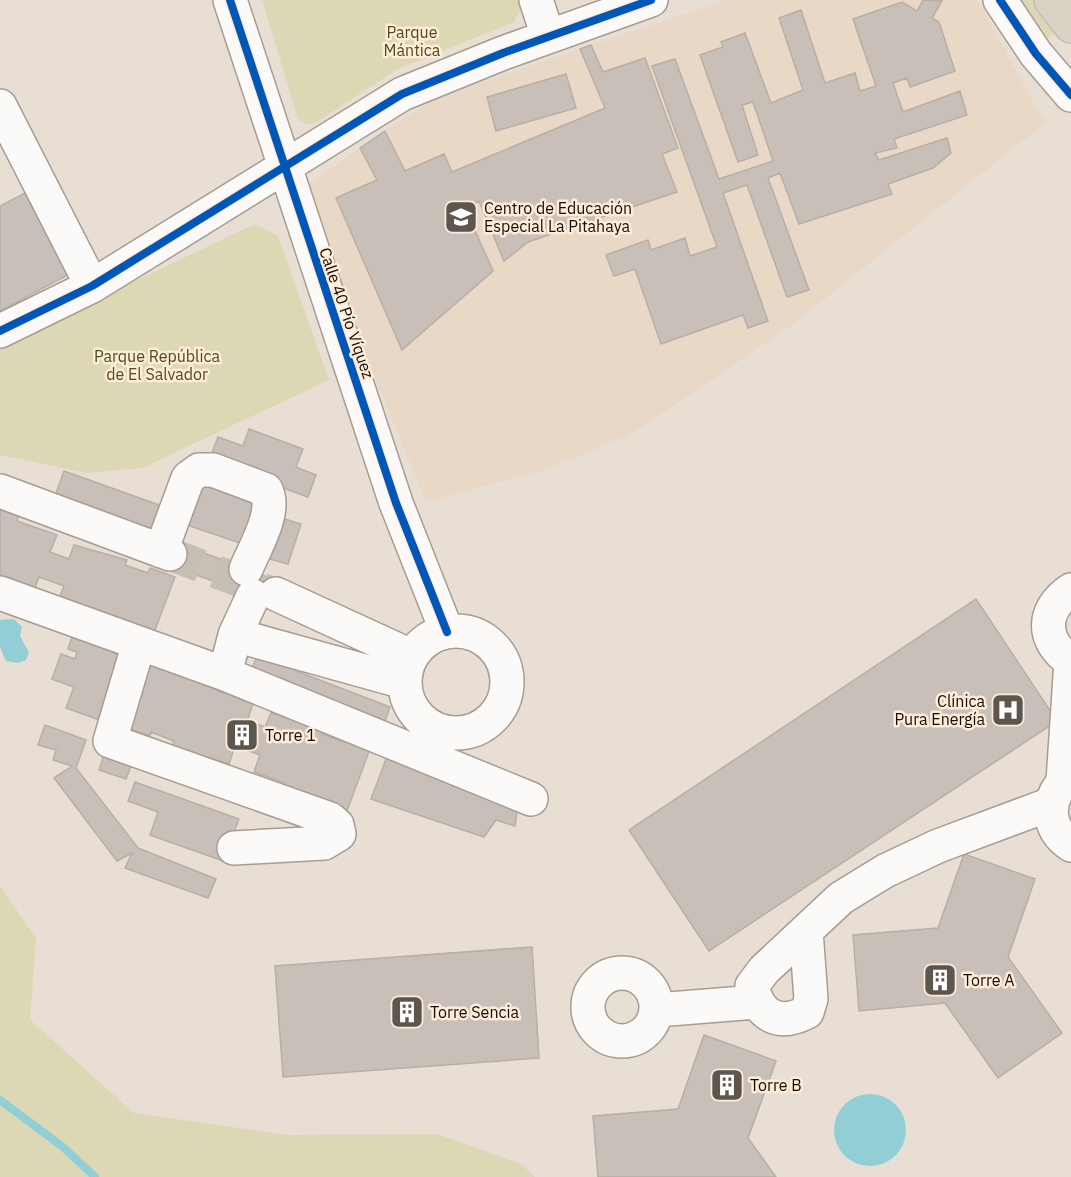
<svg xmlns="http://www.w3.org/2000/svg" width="1071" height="1177" font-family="'IBM Plex Sans',sans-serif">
  <rect width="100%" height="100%" fill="#e8ded3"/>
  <path fill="#ead8c6" d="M 726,0 L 977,0 L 1045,123 L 791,326 L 632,434 L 544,470 L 426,502 L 369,363 L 308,185 L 367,142 L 437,97 Z"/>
  <path fill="#dbd8b3" d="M 262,0 L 523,0 L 524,3 L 514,22 L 398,69 L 315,123 L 305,124 L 298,119 Z
    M 1018,0 L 1034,0 L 1058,32 L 1046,38 Z
    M 255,224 L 278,236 L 329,380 L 142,468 L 86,473 L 0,455 L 0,345 Z
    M 0,886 L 36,938 L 30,1020 L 134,1113 L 287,1135 L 437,1134 L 521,1164 L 535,1177 L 0,1177 Z"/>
  <path fill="#92ced6" d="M 14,619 L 22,627 L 20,636 L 29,653 L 26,660 L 18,663 L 6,661 L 0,647 L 0,620 Z
    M834 1130a36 36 0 1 1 72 0a36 36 0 1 1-72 0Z"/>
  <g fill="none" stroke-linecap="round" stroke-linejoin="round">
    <path stroke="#92ced6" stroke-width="8" d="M 0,1100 L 63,1147 L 95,1177"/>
  </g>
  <path fill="#c8c0b8" stroke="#b7afa6" stroke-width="1.5" d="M 923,0 L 942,1 L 932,18 L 939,22 L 955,71 L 910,87 L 907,78 L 893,83 L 903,112 L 960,91 L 967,115 L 894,139 L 897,148 L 875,153 L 879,160 L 947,138 L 951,153 L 933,168 L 888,184 L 892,194 L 799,224 L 780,173 L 768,178 L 809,290 L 787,297 L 747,185 L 723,193 L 768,321 L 748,328 L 743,315 L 661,344 L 635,269 L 614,276 L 606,255 L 648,240 L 651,250 L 685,238 L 690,256 L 717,247 L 652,66 L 675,59 L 719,179 L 773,161 L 753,102 L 742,105 L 758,155 L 738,162 L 700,55 L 723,47 L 721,42 L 745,33 L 771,103 L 803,90 L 779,18 L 801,10 L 825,83 L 855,73 L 860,91 L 876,86 L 853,19 L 902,2 L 917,11 Z
    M 591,45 L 603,72 L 645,58 L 678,148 L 662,154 L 677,192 L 528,242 L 504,261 L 479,201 L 465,208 L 493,271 L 402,350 L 336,198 L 377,180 L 360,148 L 385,131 L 405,171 L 444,154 L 452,172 L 605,108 L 580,49 Z
    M 566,74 L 576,108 L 496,131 L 487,97 Z
    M 25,193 L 68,275 L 0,311 L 0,206 Z
    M 249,429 L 303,449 L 296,467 L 316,475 L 308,497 L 209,461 L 218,437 L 243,446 Z
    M 64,471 L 162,506 L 149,542 L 51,507 Z
    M 199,484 L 257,504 L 243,544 L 184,524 Z
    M 0,507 L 19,514 L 17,521 L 57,535 L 50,552 L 69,559 L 74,545 L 127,560 L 125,565 L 148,573 L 150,568 L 175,577 L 150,643 L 57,603 L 64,586 L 39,577 L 32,595 L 0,583 Z
    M 278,517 L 301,524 L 288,564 L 266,558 Z
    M 175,542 L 281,582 L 273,603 L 166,564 Z
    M 976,599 L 1057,721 L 709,951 L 629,830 Z
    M 73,634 L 131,655 L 105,722 L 66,708 L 74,687 L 52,679 L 61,654 L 75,659 L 77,652 L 68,649 Z
    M 257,656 L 390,707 L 383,727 L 249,675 Z
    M 149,659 L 216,683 L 214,689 L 253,704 L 247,721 L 265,727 L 271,713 L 323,729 L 322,734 L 344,742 L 346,737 L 371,746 L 347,811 L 306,792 L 305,795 L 283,788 L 285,783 L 254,772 L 260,755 L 235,746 L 229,764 L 172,746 L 174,741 L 151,732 L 150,736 L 126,728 L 137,698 L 140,699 L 143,692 L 137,690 Z
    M 45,725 L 86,740 L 76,768 L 138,848 L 216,879 L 208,898 L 125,868 L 132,853 L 117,861 L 54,778 L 72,766 L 53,760 L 56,750 L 38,745 Z
    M 106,749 L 134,758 L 126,779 L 99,770 Z
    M 388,754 L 518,804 L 515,826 L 496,820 L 484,837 L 371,799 Z
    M 135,782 L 239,819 L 223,861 L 150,835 L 158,812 L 128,801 Z
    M 964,854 L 1035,879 L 1008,957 L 1062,1033 L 998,1078 L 945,1003 L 859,1011 L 853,935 L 938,928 Z
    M 532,947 L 539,1058 L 283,1077 L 275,966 Z
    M 704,1035 L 776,1061 L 748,1138 L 776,1177 L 598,1177 L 593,1116 L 678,1109 Z"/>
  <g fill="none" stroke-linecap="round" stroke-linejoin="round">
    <path stroke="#c8bfb4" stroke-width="33" stroke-dasharray="33 16" stroke-linecap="butt" d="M 170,554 L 274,594"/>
    <defs>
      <path id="minor" d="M 230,0 L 396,503 L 447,632
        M 536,0 L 548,36
        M 1000,0 L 1036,54 L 1071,95
        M 0,106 L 92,286
        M 0,331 L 92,286 L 402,94 L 503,53 L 651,0
        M 0,491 L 170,554
        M 161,551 L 188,478 L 199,470 L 213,470 L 266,490 C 277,512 255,547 246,569
        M 1071,590 C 1041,610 1041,641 1071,661
        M 0,593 L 225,674 L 235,635 L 253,596
        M 276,594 L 411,656
        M405 682a51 51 0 1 1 102 0a51 51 0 1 1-102 0Z
        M 235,635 L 404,682
        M 139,643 L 110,741 L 330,819 L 337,825 L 339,834 L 324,843 L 234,848
        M 225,674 L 531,799
        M 1063,782 L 1071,661
        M 1060,786 C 1045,807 1050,831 1071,845
        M 806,931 L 811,999 L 807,1012 C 779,1027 759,1016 752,986 L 764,970 L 841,898 L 885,871 L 938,846 L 1051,804
        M588 1007a34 34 0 1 1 68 0a34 34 0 1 1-68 0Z
        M 657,1010 L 756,1002"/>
      <path id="highway" d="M 1051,0 L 1071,26"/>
    </defs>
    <use href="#minor" stroke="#a49d94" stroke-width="36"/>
    <use href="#highway" stroke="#c3beb9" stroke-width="36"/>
    <use href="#minor" stroke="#fcfaf8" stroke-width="33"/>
    <use href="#highway" stroke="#dad3c3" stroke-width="33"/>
    <defs>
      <path id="cycleway" d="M 230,0 L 396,503 L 447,632
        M 1000,0 L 1036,54 L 1071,95
        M 0,331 L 92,286 L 402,94 L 503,53 L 651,0"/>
    </defs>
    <use href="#cycleway" stroke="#feecd8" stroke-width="11"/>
    <use href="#cycleway" stroke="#0057b8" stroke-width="8"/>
  </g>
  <defs>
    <symbol id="school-square" viewBox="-11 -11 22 22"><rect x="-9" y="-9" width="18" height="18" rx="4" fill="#5d564e" stroke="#feecd8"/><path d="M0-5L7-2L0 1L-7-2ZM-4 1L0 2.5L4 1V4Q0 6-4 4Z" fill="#fff"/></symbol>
    <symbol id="hospital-square" viewBox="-11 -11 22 22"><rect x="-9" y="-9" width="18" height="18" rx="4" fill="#5d564e" stroke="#feecd8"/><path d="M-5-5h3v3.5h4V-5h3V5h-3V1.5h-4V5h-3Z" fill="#fff"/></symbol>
    <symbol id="building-square" viewBox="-11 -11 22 22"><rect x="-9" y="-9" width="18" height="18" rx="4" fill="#5d564e" stroke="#feecd8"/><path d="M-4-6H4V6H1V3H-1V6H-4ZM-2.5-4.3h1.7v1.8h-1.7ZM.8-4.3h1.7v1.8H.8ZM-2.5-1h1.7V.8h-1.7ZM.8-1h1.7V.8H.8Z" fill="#fff"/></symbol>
  </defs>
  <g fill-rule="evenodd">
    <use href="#school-square" x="442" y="198" width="38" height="38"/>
    <use href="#hospital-square" x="989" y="691" width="38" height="38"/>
    <use href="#building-square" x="223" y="716" width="38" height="38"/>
    <use href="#building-square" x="921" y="961" width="38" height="38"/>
    <use href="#building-square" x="388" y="993" width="38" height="38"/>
    <use href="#building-square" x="708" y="1066" width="38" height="38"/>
  </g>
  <g text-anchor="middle" stroke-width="5" stroke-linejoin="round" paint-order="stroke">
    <g font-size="16" fill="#4c4e1a" stroke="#feecd8">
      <text x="412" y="38">Parque<tspan x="412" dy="18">Mántica</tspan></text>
      <text x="157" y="362">Parque República<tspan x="157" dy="18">de El Salvador</tspan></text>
    </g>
    <g font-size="16" fill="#120d06" stroke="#feecd8" text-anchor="start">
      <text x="484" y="214">Centro de Educación<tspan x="484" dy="18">Especial La Pitahaya</tspan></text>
      <text x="985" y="707" text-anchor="end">Clínica<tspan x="985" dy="18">Pura Energía</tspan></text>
      <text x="265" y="741">Torre 1</text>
      <text x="963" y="986">Torre A</text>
      <text x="430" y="1018">Torre Sencia</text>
      <text x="750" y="1091">Torre B</text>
    </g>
    <g font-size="16" fill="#120d06" stroke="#feecd8">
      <text transform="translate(347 313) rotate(71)" y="6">Calle 40 Pío Víquez</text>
    </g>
  </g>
</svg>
